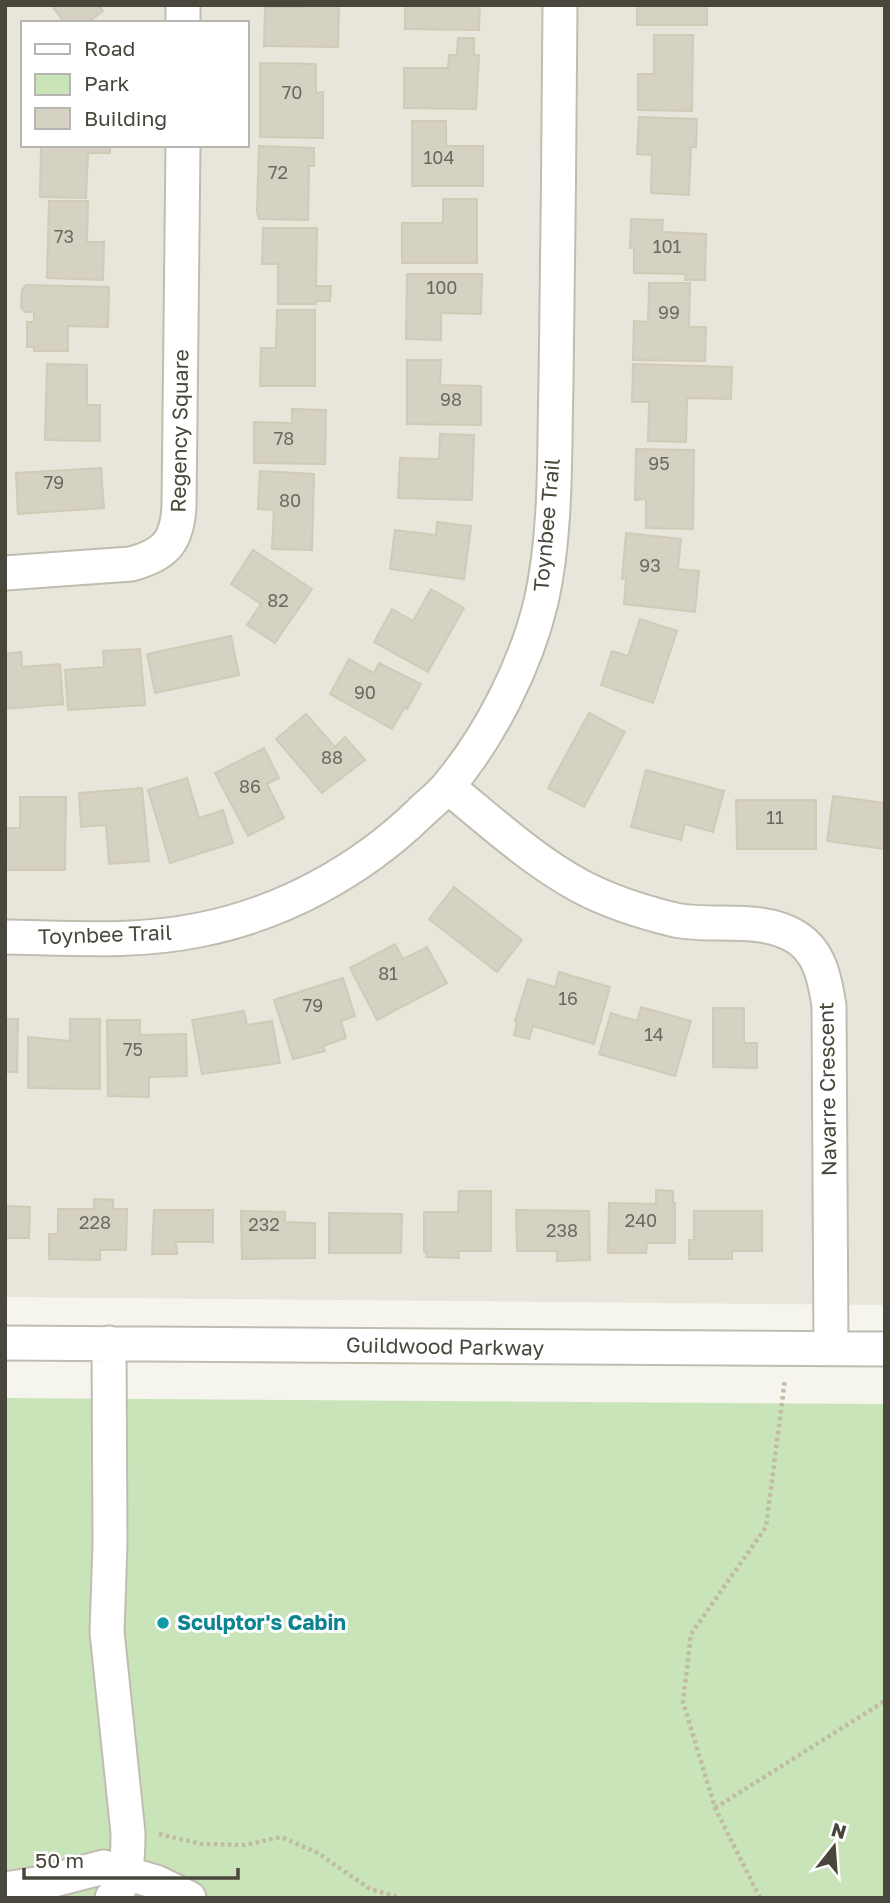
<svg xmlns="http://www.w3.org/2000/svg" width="890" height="1903" font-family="'Golos Text',sans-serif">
  <rect width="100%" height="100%" fill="#f5f4ed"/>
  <path fill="#e8e6db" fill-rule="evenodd" d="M 5,5 L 885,5 L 885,1305 L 5,1297 ZM 23,23 L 247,23 L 247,145 L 23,145 Z"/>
  <path fill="#cae4ba" d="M 5,1398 L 885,1404 L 885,1898 L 5,1898 Z"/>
  <path fill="#d5d1c3" stroke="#d0cab7" stroke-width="2" d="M 51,5 L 99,5 L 103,11 L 87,23 L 65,23 Z
    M 305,5 L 339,5 L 338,47 L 264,46 L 265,7 L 305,7 Z
    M 405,5 L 480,5 L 479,30 L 405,29 Z
    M 637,5 L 707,5 L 707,25 L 637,25 Z
    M 654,35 L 693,35 L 692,111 L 638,110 L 638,74 L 654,74 Z
    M 458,38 L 474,38 L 474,55 L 479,55 L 476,109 L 404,108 L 404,68 L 448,68 L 449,55 L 457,55 Z
    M 260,63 L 316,64 L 316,93 L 323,92 L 323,138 L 260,137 Z
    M 639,117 L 697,119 L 696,147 L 691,147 L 689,195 L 651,193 L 652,155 L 637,154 Z
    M 412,121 L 446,121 L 446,146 L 483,146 L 483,186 L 412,186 Z
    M 41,145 L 110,145 L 110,153 L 88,153 L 86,198 L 40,197 Z
    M 259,146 L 314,148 L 314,166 L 309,166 L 308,220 L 259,219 L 257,212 Z
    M 443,199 L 477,199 L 477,263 L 402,263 L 402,223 L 443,223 Z
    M 49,201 L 88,201 L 87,242 L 104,242 L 103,280 L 47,278 Z
    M 631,219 L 663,220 L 662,232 L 706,234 L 705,280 L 685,280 L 686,274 L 634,273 L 634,248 L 630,248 Z
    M 263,228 L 317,228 L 316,286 L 331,286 L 330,301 L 316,301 L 316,304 L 278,304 L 278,264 L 262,264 Z
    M 407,274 L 482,274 L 481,314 L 441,313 L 441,340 L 406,339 Z
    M 649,283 L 690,283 L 689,327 L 706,327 L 705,361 L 633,360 L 634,321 L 648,322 Z
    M 26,285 L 109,287 L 108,327 L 68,326 L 68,351 L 34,351 L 34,347 L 27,347 L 27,322 L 34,322 L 34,312 L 25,312 L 21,307 L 22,290 Z
    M 277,310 L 315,310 L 315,386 L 260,386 L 261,348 L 276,348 Z
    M 407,360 L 441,360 L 440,385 L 481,386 L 481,425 L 407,424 Z
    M 47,364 L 87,365 L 87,405 L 100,405 L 100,441 L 45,440 Z
    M 633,364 L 732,367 L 731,399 L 687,398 L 686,442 L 648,441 L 649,402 L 632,402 Z
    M 292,409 L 326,410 L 325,464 L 254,463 L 254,422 L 292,423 Z
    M 440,434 L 474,435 L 472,500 L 398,498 L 400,458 L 439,459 Z
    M 636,449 L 694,450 L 693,529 L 646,528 L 646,499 L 635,500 Z
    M 101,468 L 104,508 L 18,514 L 16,473 Z
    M 260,471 L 314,474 L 312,550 L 272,549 L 274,510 L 258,509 Z
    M 437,522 L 471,526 L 464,579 L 390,569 L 395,530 L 436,535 Z
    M 626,533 L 681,539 L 678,569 L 699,571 L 695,612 L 624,604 L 626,578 L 622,579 Z
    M 253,550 L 312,589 L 275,643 L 247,625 L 261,604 L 231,584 Z
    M 431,589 L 464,608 L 428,672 L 374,642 L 392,609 L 413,621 Z
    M 640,619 L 677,631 L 653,703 L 601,685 L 612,651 L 628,656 Z
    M 231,636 L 239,675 L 155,693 L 147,654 Z
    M 140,649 L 145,705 L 68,710 L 65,670 L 104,667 L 103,651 Z
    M 21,652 L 22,667 L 60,664 L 63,704 L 5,709 L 5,654 Z
    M 349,659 L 374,673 L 379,663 L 421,684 L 407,709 L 405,707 L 392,729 L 330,694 Z
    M 589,713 L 625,732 L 584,807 L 548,788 Z
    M 306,714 L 335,747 L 345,737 L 365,760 L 322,793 L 276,739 Z
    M 264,748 L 279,778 L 267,784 L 284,818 L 248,836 L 215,773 Z
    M 646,770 L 724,791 L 713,832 L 685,824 L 681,840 L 631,827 Z
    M 187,778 L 199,818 L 223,810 L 233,843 L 170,863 L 148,790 Z
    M 142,788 L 149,861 L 109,864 L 106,825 L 81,827 L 79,793 Z
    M 833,796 L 885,803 L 885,849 L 827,841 Z
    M 20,797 L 66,797 L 65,870 L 5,870 L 5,828 L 20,828 Z
    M 736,800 L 816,800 L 816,849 L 737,849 Z
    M 454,887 L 522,940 L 497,972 L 429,919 Z
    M 395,944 L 403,959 L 427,947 L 447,983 L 377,1020 L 350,968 Z
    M 559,972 L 610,987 L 594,1044 L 533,1026 L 529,1039 L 514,1035 L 517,1022 L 515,1021 L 528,979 L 555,987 Z
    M 343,978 L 355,1016 L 341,1021 L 346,1038 L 323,1046 L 325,1051 L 293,1059 L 274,1000 Z
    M 641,1007 L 691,1021 L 675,1076 L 599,1054 L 611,1013 L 637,1021 Z
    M 713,1008 L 744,1008 L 744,1043 L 757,1043 L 757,1068 L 713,1067 Z
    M 244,1011 L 247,1025 L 272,1021 L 280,1063 L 202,1074 L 192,1020 Z
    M 5,1019 L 18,1019 L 17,1072 L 5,1072 Z
    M 70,1019 L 100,1019 L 100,1089 L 28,1088 L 28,1037 L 70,1041 Z
    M 107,1020 L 140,1020 L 140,1035 L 186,1034 L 187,1076 L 149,1077 L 149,1097 L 108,1096 Z
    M 656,1190 L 673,1191 L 673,1203 L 675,1203 L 675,1243 L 647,1243 L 646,1253 L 608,1253 L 609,1203 L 656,1204 Z
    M 459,1191 L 491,1191 L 491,1251 L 458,1251 L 459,1258 L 426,1257 L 427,1252 L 424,1252 L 424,1212 L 458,1212 Z
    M 94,1199 L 113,1200 L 113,1209 L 127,1209 L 126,1250 L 100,1250 L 100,1260 L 49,1259 L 49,1234 L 58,1234 L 58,1209 L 94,1209 Z
    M 5,1206 L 30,1207 L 29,1238 L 5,1238 Z
    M 154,1210 L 213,1210 L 213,1242 L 176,1242 L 177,1254 L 152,1254 Z
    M 516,1210 L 589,1211 L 590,1260 L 557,1261 L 557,1251 L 517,1251 Z
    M 241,1211 L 285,1212 L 285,1222 L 315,1223 L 315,1258 L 242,1259 Z
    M 694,1211 L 762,1211 L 762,1251 L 732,1251 L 732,1259 L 689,1259 L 689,1240 L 694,1240 Z
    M 329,1213 L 402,1214 L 401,1253 L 329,1253 Z"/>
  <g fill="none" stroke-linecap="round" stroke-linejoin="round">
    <defs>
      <path id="minor" d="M 183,5 L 183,23
        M 5,573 L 131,564 C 165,555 177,542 179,507 L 183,145
        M 448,787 C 490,821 532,860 580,886 C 610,902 642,912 675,920 C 714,928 760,915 796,937 C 820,952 825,979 829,1006 L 831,1348
        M 5,937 C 70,938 136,943 199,930 C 282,914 360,871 420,813 C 429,804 440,796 448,786 C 490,736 526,665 541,602 C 557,531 554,454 556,382 C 558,256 559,131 560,5
        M 5,1343 L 885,1349
        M 109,1343 L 110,1545 L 107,1632 L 128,1833 C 128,1854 128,1882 112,1898
        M 5,1889 L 42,1883 L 104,1867 L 156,1882 L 189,1898"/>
    </defs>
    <use href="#minor" stroke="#c0bdb0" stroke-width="37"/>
    <path stroke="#c0bba2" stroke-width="4.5" stroke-dasharray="3.5 3.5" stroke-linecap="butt" d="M 715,1808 L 885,1701
      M 159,1834 L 201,1844 L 245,1845 L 281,1837 L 318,1853 L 370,1889 L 400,1898
      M 760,1898 L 715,1808 L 683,1702 L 691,1634 L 766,1527 L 785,1379"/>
    <use href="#minor" stroke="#fff" stroke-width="33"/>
  </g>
  <circle fill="#0f9aa8" stroke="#fff" stroke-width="2.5" cx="163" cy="1623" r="7"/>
  <g text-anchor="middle" stroke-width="6" stroke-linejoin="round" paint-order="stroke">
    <g font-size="18" fill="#6c695d">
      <text x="292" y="99">70</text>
      <text x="439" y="164">104</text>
      <text x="278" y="179">72</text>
      <text x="64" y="243">73</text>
      <text x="667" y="253">101</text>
      <text x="442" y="294">100</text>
      <text x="669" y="319">99</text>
      <text x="451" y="406">98</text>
      <text x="284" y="445">78</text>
      <text x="659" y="470">95</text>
      <text x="54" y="489">79</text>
      <text x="290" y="507">80</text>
      <text x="650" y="572">93</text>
      <text x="278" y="607">82</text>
      <text x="365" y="699">90</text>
      <text x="332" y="764">88</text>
      <text x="250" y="793">86</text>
      <text x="775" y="824">11</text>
      <text x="388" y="980">81</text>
      <text x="568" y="1005">16</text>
      <text x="313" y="1012">79</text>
      <text x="654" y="1041">14</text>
      <text x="133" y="1056">75</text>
      <text x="641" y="1227">240</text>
      <text x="95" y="1229">228</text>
      <text x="264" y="1231">232</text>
      <text x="562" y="1237">238</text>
    </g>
    <g font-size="21" fill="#49463b" stroke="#fff">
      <text transform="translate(180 431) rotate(-89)" y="7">Regency Square</text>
      <text transform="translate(547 525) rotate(-85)" y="7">Toynbee Trail</text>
      <text transform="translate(105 935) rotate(-2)" y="7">Toynbee Trail</text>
      <text transform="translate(828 1089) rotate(-91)" y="7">Navarre Crescent</text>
      <text transform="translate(445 1347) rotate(1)" y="7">Guildwood Parkway</text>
    </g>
    <g font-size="21" font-weight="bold" fill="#0d838f" stroke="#fff" text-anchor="start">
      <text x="177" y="1630">Sculptor's Cabin</text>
    </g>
  </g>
  <rect width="890" height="1903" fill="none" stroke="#49463b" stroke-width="14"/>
  <rect x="21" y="21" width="228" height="126" fill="#ffffff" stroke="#b6b5b1" stroke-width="2"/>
  <rect x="35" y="44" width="35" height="10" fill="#ffffff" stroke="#b6b5b1" stroke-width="2"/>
  <text x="84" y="56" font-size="21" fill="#49463b">Road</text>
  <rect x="35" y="74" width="35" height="21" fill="#cae4ba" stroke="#b6b5b1" stroke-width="2"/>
  <text x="84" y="91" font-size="21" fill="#49463b">Park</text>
  <rect x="35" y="108" width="35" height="21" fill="#d5d1c3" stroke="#b6b5b1" stroke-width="2"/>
  <text x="84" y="126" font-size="21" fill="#49463b">Building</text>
  <g transform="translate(834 1847) rotate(17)" stroke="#ffffff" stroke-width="5" paint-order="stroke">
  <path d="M0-5L12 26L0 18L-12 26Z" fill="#49463b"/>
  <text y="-10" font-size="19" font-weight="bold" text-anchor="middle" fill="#49463b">N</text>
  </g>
  <path d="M24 1868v10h214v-10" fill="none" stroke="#49463b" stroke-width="3.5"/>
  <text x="35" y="1868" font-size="21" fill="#49463b" stroke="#ffffff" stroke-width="5" paint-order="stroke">50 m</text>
</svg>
